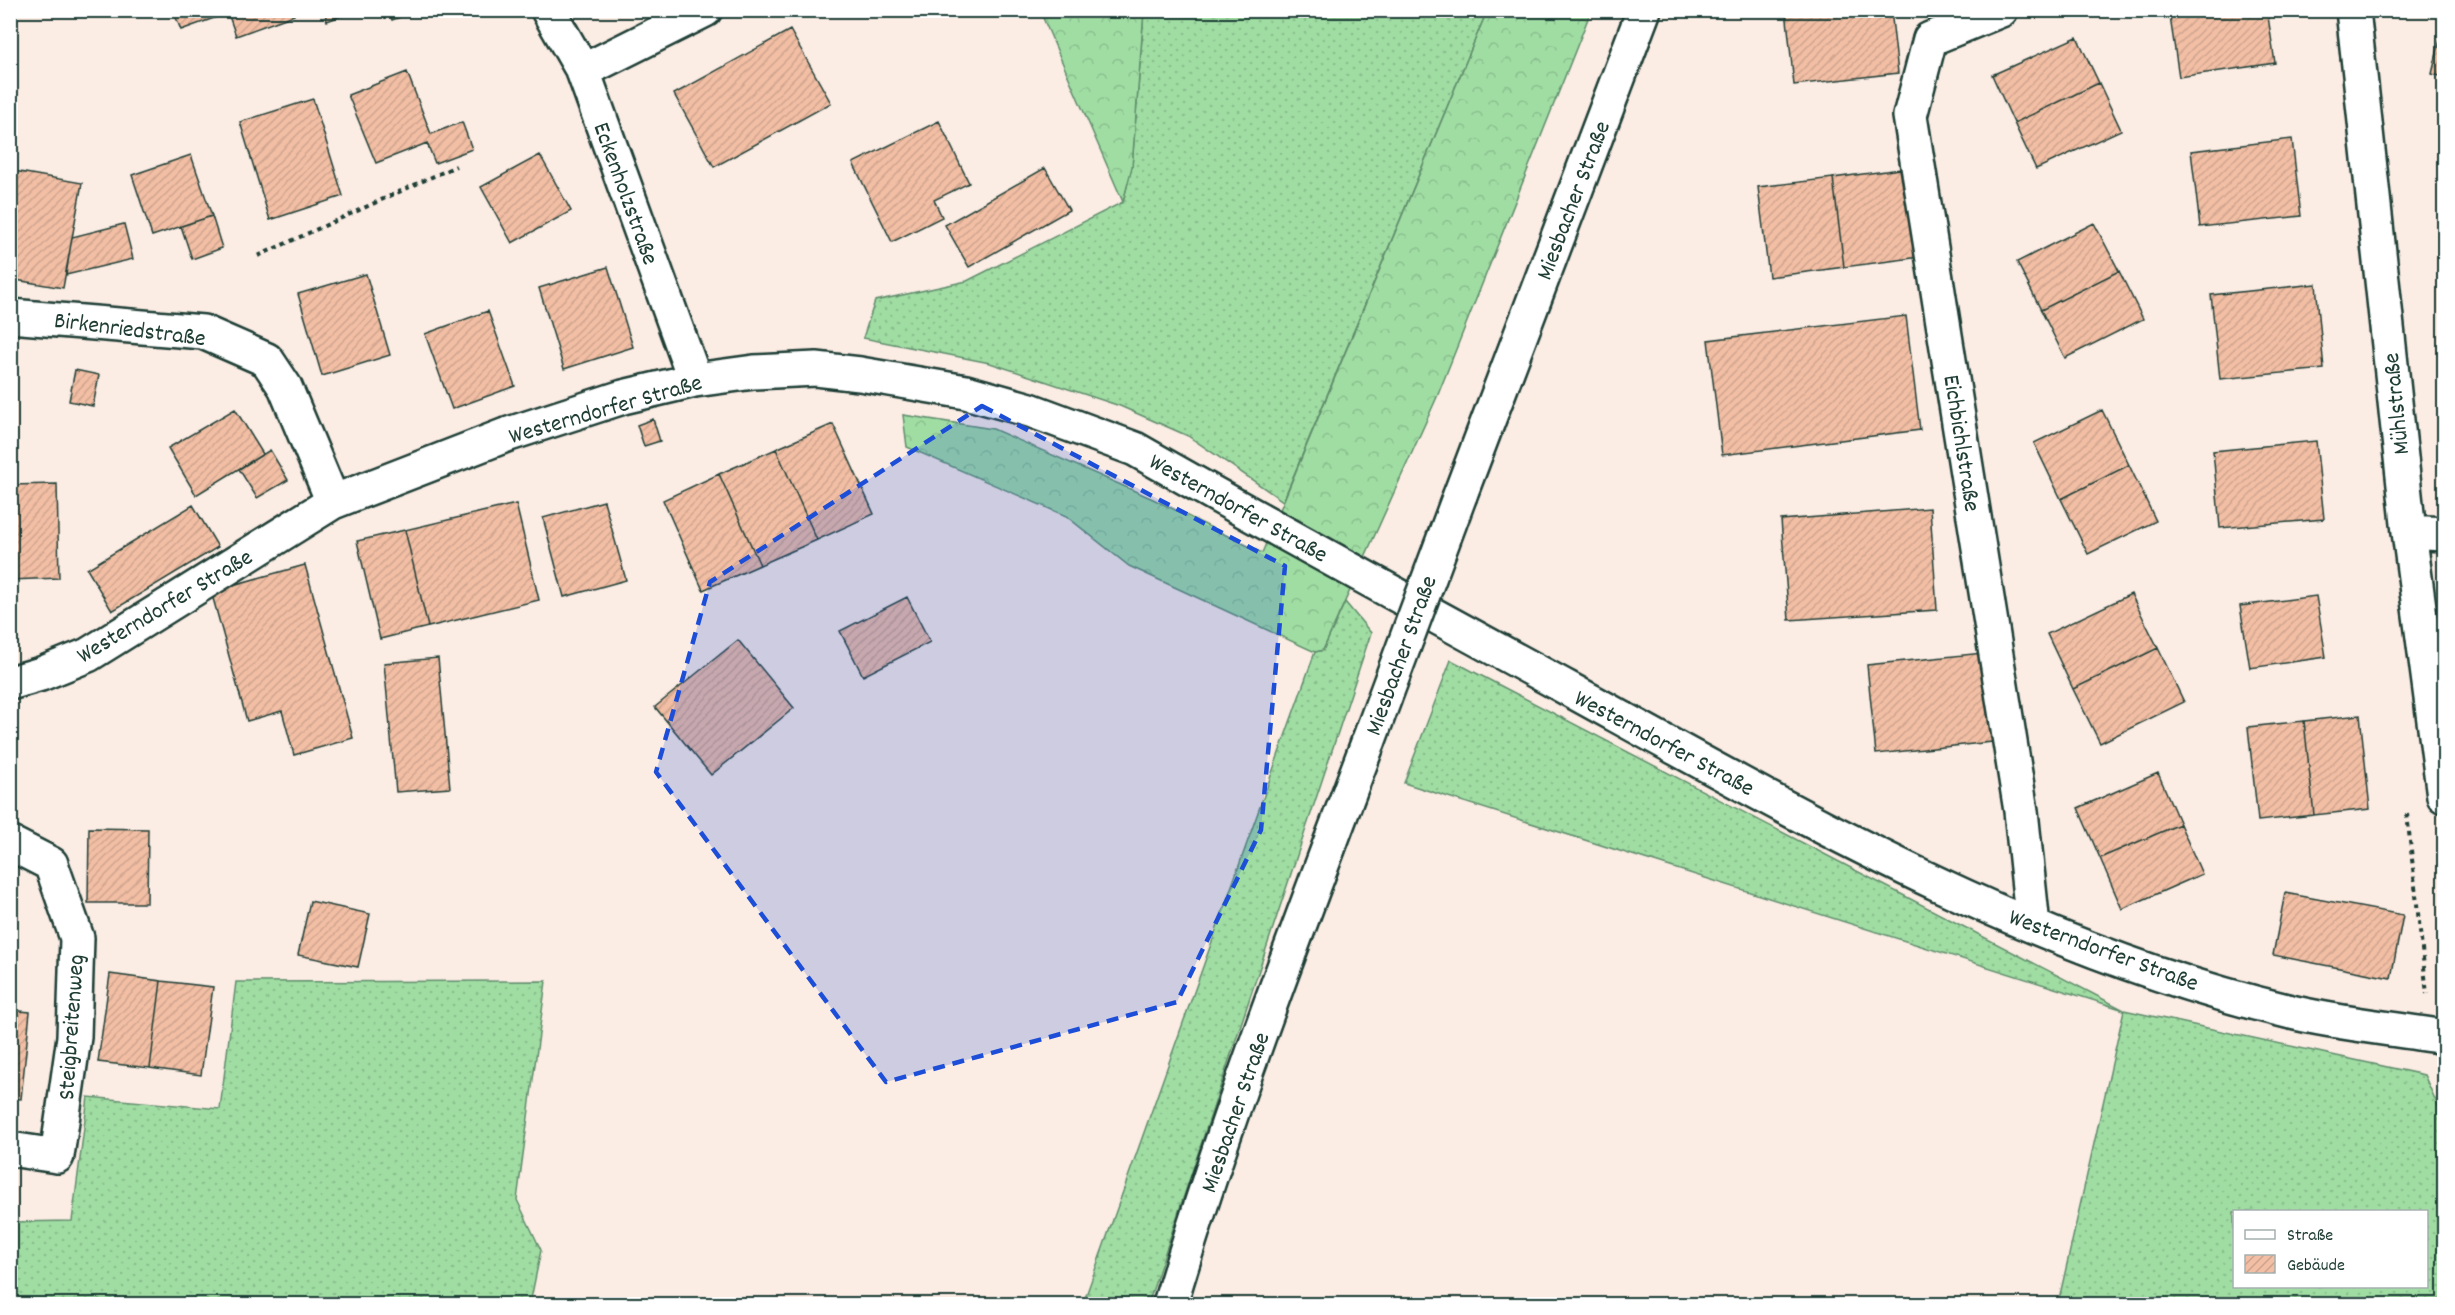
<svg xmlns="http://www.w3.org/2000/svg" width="2455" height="1315" font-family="Dekko,sans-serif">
  <defs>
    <pattern id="grass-dots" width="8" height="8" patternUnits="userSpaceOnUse" patternTransform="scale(1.5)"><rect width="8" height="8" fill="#a0dda3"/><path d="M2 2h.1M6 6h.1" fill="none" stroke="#89bf8d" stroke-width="1.8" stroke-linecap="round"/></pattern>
    <pattern id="forest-crowns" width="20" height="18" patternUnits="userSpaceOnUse" patternTransform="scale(1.5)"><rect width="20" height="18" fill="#a0dda3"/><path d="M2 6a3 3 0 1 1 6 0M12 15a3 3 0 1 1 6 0" fill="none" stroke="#89bf8d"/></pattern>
    <pattern id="building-hatch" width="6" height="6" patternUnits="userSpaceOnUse" patternTransform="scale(1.5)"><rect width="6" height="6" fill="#f2bea4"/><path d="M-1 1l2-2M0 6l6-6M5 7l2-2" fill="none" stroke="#cfa48e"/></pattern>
  </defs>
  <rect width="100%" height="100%" fill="#fbece4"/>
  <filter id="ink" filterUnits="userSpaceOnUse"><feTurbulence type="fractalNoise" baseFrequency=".0167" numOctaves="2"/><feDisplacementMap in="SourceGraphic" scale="12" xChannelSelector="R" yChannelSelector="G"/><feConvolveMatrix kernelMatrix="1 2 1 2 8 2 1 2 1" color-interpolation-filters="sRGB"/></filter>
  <g filter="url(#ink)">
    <path fill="url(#grass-dots)" stroke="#608d6c" stroke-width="1.5" fill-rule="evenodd" d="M 1144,11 L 1487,11 L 1283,501 L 1188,436 L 1120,406 L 990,363 L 863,338 L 875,301 L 967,281 L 1123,202 L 1132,167 Z
      M 1345,602 L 1371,633 L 1148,1304 L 1083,1304 L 1315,652 L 1323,650 Z
      M 1451,660 L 2124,1010 L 2424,1075 L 2444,1119 L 2444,1304 L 2058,1304 L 2124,1010 L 1404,783 ZM 2234,1212 L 2426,1212 L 2426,1286 L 2234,1286 Z
      M 546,981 L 517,1200 L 541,1250 L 530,1304 L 11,1304 L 11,1222 L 72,1221 L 88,1097 L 220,1109 L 236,982 Z"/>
    <path fill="url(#forest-crowns)" stroke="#608d6c" stroke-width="1.5" d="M 1040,11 L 1144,11 L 1132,167 L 1123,202 Z
      M 1487,11 L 1591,11 L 1437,397 L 1323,650 L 1315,652 L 1129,566 L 1066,516 L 907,447 L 903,415 L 993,429 L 1153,499 L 1262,553 Z"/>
    <path fill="url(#building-hatch)" stroke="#1f3d34" stroke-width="1.5" d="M 173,10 L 292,10 L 294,15 L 236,36 L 228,13 L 181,30 Z
      M 324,10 L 358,10 L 327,21 Z
      M 389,10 L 420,10 L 392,20 Z
      M 1786,10 L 1891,10 L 1898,73 L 1794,85 Z
      M 2169,10 L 2267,10 L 2275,63 L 2179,77 Z
      M 2444,23 L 2444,77 L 2432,74 Z
      M 790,30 L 831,103 L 714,167 L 674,94 Z
      M 2077,37 L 2099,83 L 2014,123 L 1992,75 Z
      M 407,72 L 431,134 L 462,122 L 472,149 L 435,163 L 427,143 L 376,163 L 348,95 Z
      M 2099,83 L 2121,130 L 2036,169 L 2014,123 Z
      M 313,99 L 343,196 L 270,220 L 240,122 Z
      M 939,121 L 969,183 L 934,200 L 942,217 L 892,242 L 853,163 Z
      M 2292,139 L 2301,216 L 2200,227 L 2191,151 Z
      M 191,155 L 212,216 L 152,236 L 132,175 Z
      M 540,155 L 571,211 L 512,243 L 481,187 Z
      M 1045,168 L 1069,210 L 969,267 L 945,225 Z
      M 1908,168 L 1920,257 L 1844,267 L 1833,178 Z
      M 14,171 L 82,183 L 63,288 L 10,279 L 10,191 Z
      M 1833,178 L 1844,267 L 1769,277 L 1758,187 Z
      M 212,216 L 222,248 L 192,259 L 181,226 Z
      M 2094,223 L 2119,271 L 2041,310 L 2017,262 Z
      M 124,224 L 133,259 L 66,275 L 72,237 Z
      M 608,267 L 633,347 L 564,369 L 539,288 Z
      M 2119,271 L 2143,319 L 2065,358 L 2041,310 Z
      M 366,274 L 390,355 L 322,376 L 298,294 Z
      M 2316,284 L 2324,369 L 2220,379 L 2211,295 Z
      M 488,311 L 515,386 L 452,409 L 425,334 Z
      M 1906,316 L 1920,430 L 1722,455 L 1708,340 Z
      M 75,370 L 99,375 L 93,406 L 69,401 Z
      M 235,409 L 263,454 L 196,495 L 168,448 Z
      M 2102,410 L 2129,465 L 2061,499 L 2034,443 Z
      M 653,419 L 660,441 L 644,446 L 637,425 Z
      M 833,424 L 874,514 L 817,540 L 776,449 Z
      M 2316,441 L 2324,519 L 2220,528 L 2213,451 Z
      M 776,449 L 817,540 L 760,565 L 719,474 Z
      M 270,450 L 288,480 L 257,498 L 239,469 Z
      M 2129,465 L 2156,521 L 2088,554 L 2061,499 Z
      M 719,474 L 760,565 L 703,590 L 663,500 Z
      M 57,484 L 59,578 L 10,580 L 10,485 Z
      M 604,501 L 626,580 L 564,597 L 543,518 Z
      M 516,504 L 539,600 L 428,627 L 405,530 Z
      M 193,505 L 218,547 L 112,611 L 87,569 Z
      M 1930,508 L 1937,610 L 1789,620 L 1781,520 Z
      M 405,530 L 428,627 L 380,639 L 357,541 Z
      M 305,565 L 353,738 L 294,755 L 282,711 L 247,721 L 211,591 Z
      M 2131,594 L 2158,648 L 2073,689 L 2047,634 Z
      M 2316,596 L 2326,657 L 2250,668 L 2240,606 Z
      M 907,597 L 930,642 L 863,676 L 840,631 Z
      M 738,640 L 794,708 L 711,775 L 655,707 Z
      M 2158,648 L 2184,702 L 2100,743 L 2073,689 Z
      M 1983,653 L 1992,742 L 1876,754 L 1867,665 Z
      M 438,658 L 450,788 L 396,792 L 384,663 Z
      M 2360,715 L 2370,809 L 2314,815 L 2304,721 Z
      M 2304,721 L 2314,815 L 2258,821 L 2248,727 Z
      M 2158,773 L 2180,824 L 2100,858 L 2078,808 Z
      M 2180,824 L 2202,874 L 2122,909 L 2100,858 Z
      M 89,828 L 148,829 L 147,903 L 88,903 Z
      M 2285,893 L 2403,915 L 2391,978 L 2273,955 Z
      M 310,901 L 370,914 L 358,967 L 298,955 Z
      M 110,974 L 161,981 L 150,1068 L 98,1062 Z
      M 161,981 L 213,987 L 201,1075 L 150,1068 Z
      M 10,1010 L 30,1012 L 21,1099 L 10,1098 Z"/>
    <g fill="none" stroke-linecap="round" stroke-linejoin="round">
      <defs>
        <path id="street" d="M 548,10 L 583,71 L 695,380
          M 2001,10 L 1930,39 L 1910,116 L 2021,811 L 2033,926
          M 2353,10 L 2409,532 L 2444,796
          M 583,71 L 705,10
          M 10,316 L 203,332 L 267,360 L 285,387 L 333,502
          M 2409,532 L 2444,534
          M 10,683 L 41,674 L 88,655 L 333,502 L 506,435 L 623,397 L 695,380 L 754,372 L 816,369 L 860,374 L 966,392 L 1030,410 L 1135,449 C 1278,531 1423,609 1567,688 C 1796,814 2031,950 2287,1011 C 2338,1024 2392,1028 2444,1037
          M 10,843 L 51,864 L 77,938 L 74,1037 L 57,1156 L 10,1149"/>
        <path id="secondary" d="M 1460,495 L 1644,10
          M 1170,1304 C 1227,1113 1299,926 1369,740"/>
      </defs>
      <use href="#street" stroke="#1f3d34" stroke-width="38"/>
      <use href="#secondary" stroke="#1f3d34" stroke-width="38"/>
      <path stroke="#1f3d34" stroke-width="4" stroke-dasharray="4.5 4.5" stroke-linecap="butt" d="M 258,256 L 456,166
        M 2407,814 L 2427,994"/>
      <use href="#street" stroke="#fff" stroke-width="33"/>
      <use href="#secondary" stroke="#fff" stroke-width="33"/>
      <defs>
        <path id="secondary-bridge" d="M 1369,740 L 1460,495"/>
      </defs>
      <use href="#secondary-bridge" stroke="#1f3d34" stroke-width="38" stroke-linecap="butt"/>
      <use href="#secondary-bridge" stroke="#fff" stroke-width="33"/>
    </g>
  </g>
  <path fill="#1d4ed8" fill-opacity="0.2" stroke="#1d4ed8" stroke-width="4.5" stroke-dasharray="12 8" stroke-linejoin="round" d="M 982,406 L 1285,566 L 1261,830 L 1177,1002 L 886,1082 L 656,772 L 710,582 Z"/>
  <g text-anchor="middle" stroke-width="4.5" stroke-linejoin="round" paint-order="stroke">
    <g font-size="24" fill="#1f3d34" stroke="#fff">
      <text transform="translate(627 193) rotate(70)" y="8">Eckenholzstraße</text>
      <text transform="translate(1572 200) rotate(-69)" y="8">Miesbacher Straße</text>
      <text transform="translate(130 328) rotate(7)" y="8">Birkenriedstraße</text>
      <text transform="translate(2395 404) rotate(-96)" y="8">Mühlstraße</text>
      <text transform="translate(605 408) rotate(-16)" y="8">Westerndorfer Straße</text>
      <text transform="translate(1963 443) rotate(81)" y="8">Eichbichlstraße</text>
      <text transform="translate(1239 507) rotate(29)" y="8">Westerndorfer Straße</text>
      <text transform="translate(164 605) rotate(-31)" y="8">Westerndorfer Straße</text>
      <text transform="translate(1400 655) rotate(-70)" y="8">Miesbacher Straße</text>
      <text transform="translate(1665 742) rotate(28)" y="8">Westerndorfer Straße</text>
      <text transform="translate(2104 949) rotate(20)" y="8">Westerndorfer Straße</text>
      <text transform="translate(70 1027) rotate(-86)" y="8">Steigbreitenweg</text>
      <text transform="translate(1234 1112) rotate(-71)" y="8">Miesbacher Straße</text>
    </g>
  </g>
  <rect width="2455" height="1315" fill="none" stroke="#fff" stroke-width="36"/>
  <rect x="18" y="18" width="2419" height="1279" fill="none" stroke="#1f3d34" stroke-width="2" filter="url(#ink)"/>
  <rect x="2233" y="1210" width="195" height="78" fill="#ffffff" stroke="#a5b1ae" stroke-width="1.5"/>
  <rect x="2245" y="1230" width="30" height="9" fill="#ffffff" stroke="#a5b1ae" stroke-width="1.5"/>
  <text x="2287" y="1240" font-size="18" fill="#1f3d34">Straße</text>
  <rect x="2245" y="1255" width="30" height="18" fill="url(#building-hatch)" stroke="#a5b1ae" stroke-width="1.5"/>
  <text x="2287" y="1270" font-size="18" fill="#1f3d34">Gebäude</text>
</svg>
